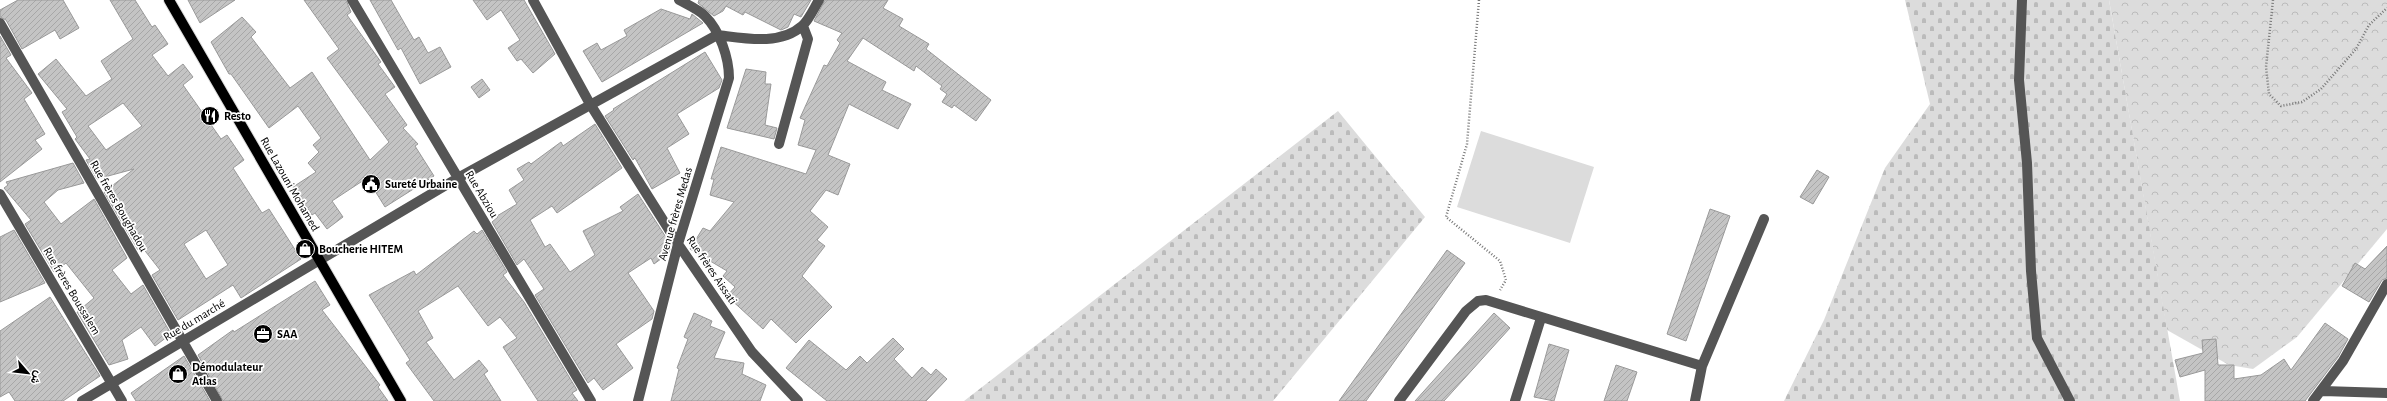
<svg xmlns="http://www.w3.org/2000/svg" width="2387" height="401" font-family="'Alegreya Sans',Vazirmatn,sans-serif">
  <defs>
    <pattern id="forest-crowns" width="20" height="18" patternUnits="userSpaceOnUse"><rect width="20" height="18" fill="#dcdcdc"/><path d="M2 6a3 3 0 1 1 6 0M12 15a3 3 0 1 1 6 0" fill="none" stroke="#bbb"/></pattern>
    <pattern id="cemetery-stones" width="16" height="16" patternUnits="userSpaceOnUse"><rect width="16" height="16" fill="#dcdcdc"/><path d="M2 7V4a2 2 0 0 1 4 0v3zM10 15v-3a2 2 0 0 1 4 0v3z" fill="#bbb"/></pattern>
    <pattern id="building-hatch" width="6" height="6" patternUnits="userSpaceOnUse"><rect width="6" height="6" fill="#c4c4c4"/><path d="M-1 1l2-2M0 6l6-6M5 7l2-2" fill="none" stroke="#a7a7a7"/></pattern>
  </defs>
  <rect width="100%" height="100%" fill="#fff"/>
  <path fill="#dcdcdc" d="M 1481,131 L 1594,167 L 1570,243 L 1457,207 Z"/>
  <path fill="url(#forest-crowns)" d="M 2109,0 L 2387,0 L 2387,229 L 2297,337 L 2253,369 L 2229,365 L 2167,330 Z"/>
  <path fill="url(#cemetery-stones)" d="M 1905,0 L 2109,0 L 2180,401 L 1784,401 L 1824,320 L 1885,168 L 1930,104 Z
    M 1338,111 L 1425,217 L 1273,401 L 964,401 Z"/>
  <path fill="url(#building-hatch)" stroke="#999" fill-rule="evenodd" d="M 18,0 L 63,0 L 79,28 L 60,39 L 55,30 L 22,49 L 6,20 L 0,17 L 0,10 Z
    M 110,0 L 135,0 L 152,27 L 155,25 L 168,44 L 152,55 L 168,76 L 183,64 L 193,77 L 183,85 L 221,139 L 227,135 L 244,160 L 233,168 L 262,213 L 269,209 L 301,259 L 241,298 L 233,285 L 178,320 L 152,275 L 160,270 L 142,247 L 138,250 L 104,192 L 134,169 L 97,179 L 86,160 L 90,159 L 75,139 L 77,137 L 62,112 L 67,109 L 38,74 L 56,59 L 86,96 L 112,79 L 101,61 L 133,39 ZM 123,103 L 142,126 L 106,150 L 88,126 ZM 206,230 L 228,265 L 206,279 L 184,244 Z
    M 188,0 L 235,0 L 200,23 Z
    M 304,0 L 346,0 L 351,12 L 347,15 L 381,62 L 378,64 L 395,87 L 385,94 L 407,125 L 403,128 L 418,144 L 415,146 L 434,176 L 385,207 L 367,178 L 332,201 L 343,217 L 327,229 L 315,213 L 312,215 L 293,187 L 316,172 L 308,163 L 319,152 L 313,145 L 321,138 L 298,106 L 269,128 L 231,74 L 229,74 L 211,42 L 242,17 L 256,32 L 251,37 L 290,88 L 312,72 L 370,160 L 389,142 L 327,58 L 339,49 Z
    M 370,0 L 391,0 L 414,40 L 419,37 L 428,53 L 440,47 L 451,67 L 420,84 L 401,48 L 398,50 Z
    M 473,0 L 524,0 L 555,54 L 533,73 L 521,59 L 517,61 L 508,48 L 520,40 L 501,10 L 487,20 Z
    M 699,0 L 811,0 L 801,17 L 794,14 L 788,27 L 781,30 L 745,12 L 743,15 L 726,6 L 723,11 L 714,16 L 698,3 Z
    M 825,0 L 888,0 L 883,8 L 903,19 L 899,26 L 929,44 L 926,49 L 991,100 L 976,121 L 954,105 L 952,108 L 942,102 L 947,94 L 940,89 L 942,86 L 916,66 L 914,71 L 863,38 L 847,61 L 886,82 L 882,90 L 911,104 L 898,129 L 849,104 L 828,155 L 850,164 L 838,195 L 826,190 L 810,211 L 828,227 L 817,240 L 825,246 L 802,276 L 832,307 L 796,343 L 771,319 L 763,329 L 727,296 L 735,287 L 723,276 L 727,271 L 690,249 L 703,228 L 710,231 L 734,202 L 710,195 L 714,179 L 711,179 L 721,147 L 806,174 L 816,150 L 798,145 L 805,120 L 800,118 L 824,65 L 827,66 L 840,43 L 837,40 L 842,33 L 814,21 Z
    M 661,9 L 690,19 L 692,14 L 703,23 L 602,82 L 583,51 L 597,43 L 601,50 L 627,36 L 624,30 Z
    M 0,36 L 11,55 L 6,58 L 32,93 L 24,99 L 45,134 L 35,140 L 42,149 L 0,182 Z
    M 705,52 L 722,80 L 719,88 L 677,114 L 689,134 L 667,148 L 680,173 L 652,189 L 635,158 L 633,160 L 605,116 L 614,110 L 613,109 Z
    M 746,69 L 766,72 L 765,84 L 771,84 L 765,125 L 777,128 L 774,139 L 727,128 Z
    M 482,79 L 490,90 L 479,98 L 471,87 Z
    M 595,124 L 622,168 L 557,213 L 552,206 L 530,220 L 545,247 L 550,244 L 570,272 L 595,255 L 583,231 L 623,211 L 620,207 L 638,194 L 671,245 L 669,253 L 654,264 L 651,258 L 628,273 L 654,311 L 652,319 L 616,344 L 633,368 L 603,390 L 594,378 L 588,383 L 535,295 L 544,289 L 524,259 L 517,265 L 492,222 L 498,217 L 497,216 L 517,204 L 509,190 L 524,180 L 517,169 L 529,162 L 531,164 L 561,142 L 563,146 Z
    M 73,163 L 84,183 L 58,190 L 44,202 L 61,224 L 94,199 L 127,258 L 112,270 L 131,294 L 143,285 L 171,334 L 155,346 L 141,327 L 122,340 L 128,359 L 109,365 L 77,312 L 94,298 L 66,263 L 54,272 L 25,224 L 31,220 L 4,188 L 8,185 L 6,182 Z
    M 1817,170 L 1829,177 L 1813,204 L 1800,197 Z
    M 1710,209 L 1730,216 L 1686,341 L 1667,334 Z
    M 14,230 L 45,283 L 0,302 L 0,237 Z
    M 482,230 L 507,272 L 503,275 L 524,302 L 577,390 L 572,393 L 578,401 L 538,401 L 503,347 L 517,338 L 500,317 L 488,326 L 458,286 L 418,311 L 433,338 L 426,342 L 454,380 L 479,360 L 488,371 L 484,374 L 501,401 L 434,401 L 406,363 L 410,360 L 369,295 L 414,271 L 416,275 L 474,231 L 477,234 Z
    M 2387,246 L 2387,278 L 2382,280 L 2369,302 L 2342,286 L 2355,263 L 2365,269 Z
    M 1447,250 L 1465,263 L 1366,401 L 1339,401 Z
    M 315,281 L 330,305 L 322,310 L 380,385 L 378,387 L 388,401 L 223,401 L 198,355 L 233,330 L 234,332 Z
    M 50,297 L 100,376 L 63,401 L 15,401 L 9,392 L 0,397 L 0,331 Z
    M 694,313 L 712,321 L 710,326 L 725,332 L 714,358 L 744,363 L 742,374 L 766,385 L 760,401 L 671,401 L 679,369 L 677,368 L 688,339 L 684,337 Z
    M 1494,313 L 1510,328 L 1444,401 L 1415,401 Z
    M 2325,323 L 2348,339 L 2338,357 L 2305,401 L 2205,401 L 2205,370 L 2180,377 L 2175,360 L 2203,353 L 2202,340 L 2216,339 L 2218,365 L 2234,365 L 2234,379 L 2261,375 L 2284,359 L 2291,370 Z
    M 893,338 L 904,349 L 894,359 L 912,378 L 922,367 L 931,375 L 936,369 L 947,379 L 926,401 L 827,401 L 786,368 L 809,340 L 846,370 L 860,356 L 867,363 Z
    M 1549,344 L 1569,350 L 1554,401 L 1534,397 Z
    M 184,356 L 210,401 L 136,401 L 131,393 Z
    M 1616,365 L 1637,372 L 1627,401 L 1604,401 Z"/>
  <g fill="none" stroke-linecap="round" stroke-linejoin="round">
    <defs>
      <path id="major" d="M 169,0 L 401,401"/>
    </defs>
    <use href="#major" stroke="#dbdbdb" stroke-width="12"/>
    <path stroke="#777" stroke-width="2.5" stroke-dasharray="1 2" stroke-linecap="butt" d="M 1479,0 L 1467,144 L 1446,217 L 1500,261 L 1506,280 L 1500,290
      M 2273,0 L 2266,67 L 2269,94 L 2281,106 L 2302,102 L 2321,89 L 2356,49 L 2369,25 L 2387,8"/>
    <path stroke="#555" stroke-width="10" d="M 352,0 L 591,401
      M 533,0 L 590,104 L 678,244 L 752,352 L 798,401
      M 2022,0 L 2019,80 L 2027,163 L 2031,271 L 2037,338 L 2070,401
      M 0,23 L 217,401
      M 779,144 L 808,39 L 803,26
      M 0,194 L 122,401
      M 2323,391 L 2387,393
      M 82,401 L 458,178 L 717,35 C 743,38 780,46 802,26 C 809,20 814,8 819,0
      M 638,401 L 678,244 L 729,78 C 729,58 720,31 705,16 C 698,9 688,5 679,0
      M 1399,401 L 1466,311 L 1478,301 L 1486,300 L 1702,366
      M 1515,401 L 1541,318
      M 1695,401 L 1702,366 L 1764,219
      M 2313,401 L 2343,361 L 2387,284"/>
    <use href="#major" stroke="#000" stroke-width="10"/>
  </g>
  <defs>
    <symbol id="restaurant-disc" viewBox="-11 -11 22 22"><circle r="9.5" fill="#000" stroke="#fff"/><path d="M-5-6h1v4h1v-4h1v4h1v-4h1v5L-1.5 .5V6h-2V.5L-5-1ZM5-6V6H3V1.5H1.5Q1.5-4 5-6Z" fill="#fff"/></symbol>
    <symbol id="civic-disc" viewBox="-11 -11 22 22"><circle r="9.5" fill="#000" stroke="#fff"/><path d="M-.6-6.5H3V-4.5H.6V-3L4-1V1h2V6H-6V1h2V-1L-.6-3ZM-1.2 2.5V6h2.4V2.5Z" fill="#fff"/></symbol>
    <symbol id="shop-disc" viewBox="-11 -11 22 22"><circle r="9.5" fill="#000" stroke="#fff"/><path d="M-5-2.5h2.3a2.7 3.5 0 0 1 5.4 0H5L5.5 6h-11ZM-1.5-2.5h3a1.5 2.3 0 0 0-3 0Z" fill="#fff"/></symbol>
    <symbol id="office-disc" viewBox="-11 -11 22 22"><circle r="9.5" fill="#000" stroke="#fff"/><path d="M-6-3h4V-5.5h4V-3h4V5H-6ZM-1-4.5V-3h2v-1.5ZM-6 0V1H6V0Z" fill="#fff"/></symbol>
  </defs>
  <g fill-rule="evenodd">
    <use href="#restaurant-disc" x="199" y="105" width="22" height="22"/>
    <use href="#civic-disc" x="360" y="173" width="22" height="22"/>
    <use href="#shop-disc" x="294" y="238" width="22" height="22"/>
    <use href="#office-disc" x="252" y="323" width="22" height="22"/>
    <use href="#shop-disc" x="167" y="363" width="22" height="22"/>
  </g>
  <g text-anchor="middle" stroke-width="3.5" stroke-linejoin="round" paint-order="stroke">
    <g font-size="12" font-weight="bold" fill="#000" stroke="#fff" text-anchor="start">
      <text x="224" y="120">Resto</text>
      <text x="385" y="188">Sureté Urbaine</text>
      <text x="319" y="253">Boucherie HITEM</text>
      <text x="277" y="338">SAA</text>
      <text x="192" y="371">Démodulateur<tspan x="192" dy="14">Atlas</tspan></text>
    </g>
    <g font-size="12" fill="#000" stroke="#fff">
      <text transform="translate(290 184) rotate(60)" y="4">Rue Lazouni Mohamed</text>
      <text transform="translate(482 194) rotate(59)" y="4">Rue Abziou</text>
      <text transform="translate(119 206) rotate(60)" y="4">Rue frères Boughadou</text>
      <text transform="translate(675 214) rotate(-74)" y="4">Avenue frères Medas</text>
      <text transform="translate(712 270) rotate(56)" y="4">Rue frères Aissati</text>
      <text transform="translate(72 291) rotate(59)" y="4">Rue frères Boussalem</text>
      <text transform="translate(194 320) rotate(-31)" y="4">Rue du marché</text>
    </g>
  </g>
  <g transform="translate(28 373) rotate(118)" stroke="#ffffff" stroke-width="3" paint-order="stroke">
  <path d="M0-3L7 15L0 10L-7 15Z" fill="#000000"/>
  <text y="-6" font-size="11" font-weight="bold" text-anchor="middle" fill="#000000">ش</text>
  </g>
</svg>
